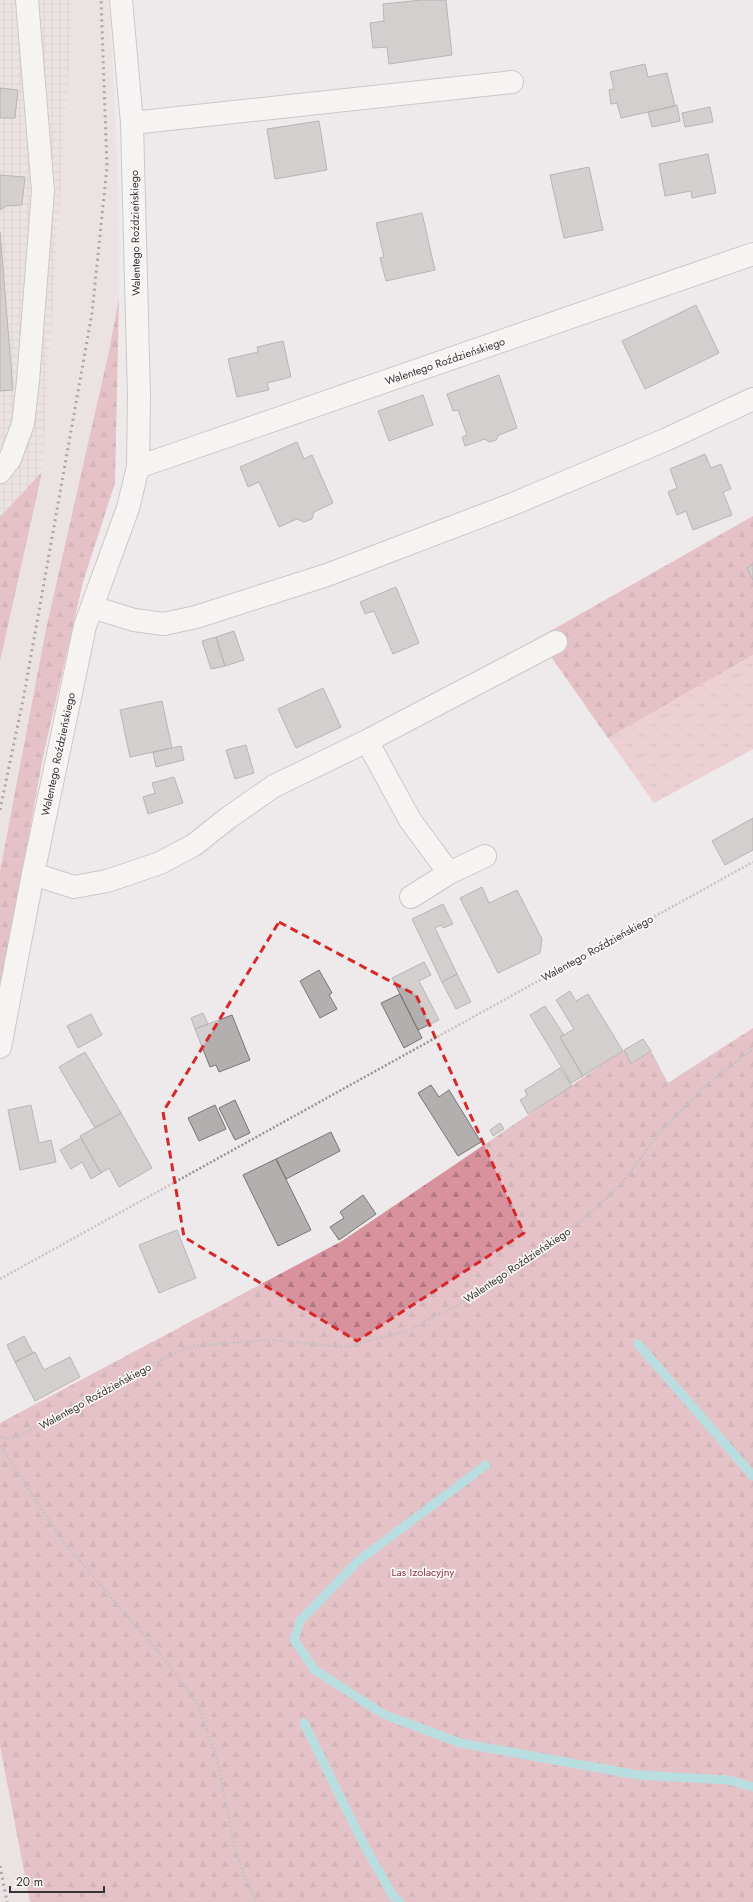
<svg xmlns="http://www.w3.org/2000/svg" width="753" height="1902" font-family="Jost,sans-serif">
  <defs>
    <pattern id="industrial-grid" width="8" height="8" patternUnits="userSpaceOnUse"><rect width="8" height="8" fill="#e7dadc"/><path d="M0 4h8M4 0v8" fill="none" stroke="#c7bcbd"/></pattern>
    <pattern id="grass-tufts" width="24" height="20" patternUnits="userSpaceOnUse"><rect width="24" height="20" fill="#e8b2ba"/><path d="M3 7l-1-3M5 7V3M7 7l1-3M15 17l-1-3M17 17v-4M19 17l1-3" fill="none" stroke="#bd9298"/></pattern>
    <pattern id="forest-firs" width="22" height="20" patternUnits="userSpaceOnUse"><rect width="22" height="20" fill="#d8929e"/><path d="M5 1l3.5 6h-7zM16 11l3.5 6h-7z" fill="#b07882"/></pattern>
  </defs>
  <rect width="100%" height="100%" fill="#eee9ea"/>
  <path fill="#e7dadc" d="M 72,0 L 108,0 L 111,33 L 118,183 L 119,298 L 109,351 L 46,629 L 0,871 L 0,661 L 42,472 L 73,6 Z
    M 0,1746 L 30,1902 L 0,1902 Z"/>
  <path fill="url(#industrial-grid)" d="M 0,0 L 72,0 L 73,6 L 42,472 L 0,661 Z"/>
  <path fill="url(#grass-tufts)" d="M 753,655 L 753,749 L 654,803 L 608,738 Z"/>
  <path fill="url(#forest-firs)" d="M 119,298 L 115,483 L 83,582 L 43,757 L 0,996 L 0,871 L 46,629 L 109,351 Z
    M 42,472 L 0,661 L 0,517 Z
    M 753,516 L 753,655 L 608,738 L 538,638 Z
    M 753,1028 L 753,1902 L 30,1902 L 0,1746 L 0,1423 L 342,1241 L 624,1050 L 632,1064 L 651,1051 L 668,1083 Z"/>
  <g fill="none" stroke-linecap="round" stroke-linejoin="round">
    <path stroke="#79d1d3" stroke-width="9" d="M 638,1344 L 753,1476
      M 486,1465 L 358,1561 L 300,1621 L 294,1640 L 315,1670 L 383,1714 L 460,1743 L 638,1775 L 729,1780 L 753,1787
      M 304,1723 L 363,1843 L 393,1896 L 400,1902"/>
  </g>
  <path fill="#b3afaf" stroke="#797575" d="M 422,0 L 446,0 L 452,55 L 389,64 L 387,47 L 373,48 L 370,23 L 384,21 L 383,4 Z
    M 645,64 L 648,77 L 667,73 L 675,106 L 621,118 L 617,103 L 611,104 L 609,90 L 614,89 L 610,72 Z
    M 0,88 L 18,90 L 15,118 L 0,118 Z
    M 677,105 L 680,121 L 652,127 L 648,112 Z
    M 710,107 L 713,122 L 685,127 L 682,113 Z
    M 319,121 L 327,170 L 275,179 L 267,129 Z
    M 708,154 L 716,193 L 692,198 L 691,191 L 665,196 L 659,164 Z
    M 589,167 L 603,230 L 564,238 L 550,175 Z
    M 0,175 L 25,177 L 22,205 L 6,206 L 0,210 Z
    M 422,213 L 435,270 L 386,281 L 380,258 L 384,257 L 376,223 Z
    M 0,232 L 13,390 L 0,391 Z
    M 696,305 L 719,353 L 645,389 L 622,341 Z
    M 283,341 L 291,377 L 267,383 L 269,390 L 237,397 L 228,359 L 258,352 L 257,347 Z
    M 499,375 L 517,428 L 499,435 L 496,440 L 489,442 L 485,439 L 465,446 L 462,437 L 467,435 L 458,410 L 453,411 L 447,394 Z
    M 423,395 L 433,425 L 389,441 L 378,411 Z
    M 297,442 L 304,459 L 312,455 L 333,503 L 314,512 L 312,519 L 304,522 L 297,519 L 279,527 L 259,482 L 248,487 L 240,467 Z
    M 705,454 L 711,468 L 721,464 L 731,489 L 723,492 L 732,515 L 693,530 L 686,511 L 677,515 L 668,492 L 677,488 L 670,469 Z
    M 753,565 L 753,580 L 747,568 Z
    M 396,587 L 419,643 L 393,654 L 374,611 L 365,614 L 360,602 Z
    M 234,631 L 244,660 L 225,666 L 216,637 Z
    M 216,637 L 225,666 L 211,669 L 202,641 Z
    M 323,688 L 341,727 L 296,748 L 278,709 Z
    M 162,701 L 172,748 L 130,757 L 120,710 Z
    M 246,745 L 254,773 L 235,779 L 226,750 Z
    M 181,746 L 184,760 L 156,767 L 153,752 Z
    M 174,777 L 183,803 L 148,814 L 143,797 L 155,793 L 152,783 Z
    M 753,818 L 753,850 L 725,865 L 712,841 Z
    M 482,887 L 489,903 L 517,890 L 542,939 L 540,953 L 498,973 L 460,898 Z
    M 443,904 L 453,924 L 443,928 L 441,925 L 435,928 L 457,974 L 442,982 L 412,919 Z
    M 424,962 L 431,975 L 419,981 L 439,1020 L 418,1030 L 392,978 Z
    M 319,970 L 332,993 L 329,995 L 337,1009 L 320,1018 L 300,981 Z
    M 457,974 L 471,1002 L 456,1009 L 442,982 Z
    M 570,991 L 576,1001 L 588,994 L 623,1051 L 583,1076 L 560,1037 L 574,1029 L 556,1000 Z
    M 400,994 L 422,1038 L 404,1048 L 381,1003 Z
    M 545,1006 L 564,1035 L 560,1037 L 583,1076 L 571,1083 L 530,1015 Z
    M 203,1013 L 208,1024 L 195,1029 L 191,1018 Z
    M 91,1014 L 102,1035 L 78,1048 L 67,1026 Z
    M 232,1015 L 250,1060 L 219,1072 L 216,1065 L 210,1067 L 195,1029 Z
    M 643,1039 L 651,1051 L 631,1064 L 624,1050 Z
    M 85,1052 L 121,1113 L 95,1128 L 59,1067 Z
    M 560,1068 L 572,1086 L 528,1114 L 520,1100 L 527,1096 L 525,1090 Z
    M 431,1085 L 439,1097 L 449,1090 L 481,1142 L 458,1156 L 418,1093 Z
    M 235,1100 L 250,1133 L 235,1140 L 219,1108 Z
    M 31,1105 L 39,1143 L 51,1140 L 56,1162 L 20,1170 L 8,1110 Z
    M 215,1105 L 226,1129 L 199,1141 L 188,1118 Z
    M 121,1113 L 152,1168 L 119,1187 L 109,1168 L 101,1173 L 80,1136 Z
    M 500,1123 L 504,1129 L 493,1136 L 490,1130 Z
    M 331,1132 L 340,1151 L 286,1179 L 276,1159 Z
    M 81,1138 L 101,1173 L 91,1179 L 82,1162 L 71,1169 L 60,1150 Z
    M 276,1159 L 311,1230 L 278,1246 L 243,1175 Z
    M 363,1195 L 376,1214 L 339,1240 L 330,1227 L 344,1218 L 340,1212 Z
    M 177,1230 L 196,1278 L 159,1293 L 139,1245 Z
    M 24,1336 L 33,1353 L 15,1362 L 7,1345 Z
    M 35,1352 L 44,1370 L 70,1357 L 80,1377 L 35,1401 L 15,1362 Z"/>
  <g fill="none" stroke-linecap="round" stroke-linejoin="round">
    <defs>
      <path id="minor" d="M 132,123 L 512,82
        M 138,467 L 753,254
        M 0,472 L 10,459 L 23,424 L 28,381 L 43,191 L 27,0
        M 92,607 L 134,620 L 164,624 L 196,617 L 327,575 L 513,504 L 665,440 L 753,399
        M 367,741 L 410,820 L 449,873
        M 33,874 L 74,887 L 107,881 L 160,863 L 194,845 L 228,818 L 274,786 L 367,741 L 556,642
        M 411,897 L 449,873 L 485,856
        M 0,1047 L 33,874 L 85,626 L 128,508 L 138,467 L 139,396 L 132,123 L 121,0"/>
    </defs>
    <use href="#minor" stroke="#a4a0a0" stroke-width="24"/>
    <path stroke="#989495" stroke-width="2.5" stroke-dasharray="2 2" stroke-linecap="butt" d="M 0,1279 L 753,862
      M 0,1437 L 6,1439 L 18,1437 L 127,1376 L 191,1346 L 271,1340 L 344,1347 L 407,1331 L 475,1296 L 580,1222 L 620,1186 L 659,1133 L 705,1086 L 753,1049
      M 0,1445 L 65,1544 L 166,1661 L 199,1707 L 217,1760 L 236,1854 L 255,1902"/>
    <use href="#minor" stroke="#fff" stroke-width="22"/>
    <path stroke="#585556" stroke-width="3" stroke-dasharray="2 4" stroke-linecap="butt" d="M 0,810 L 24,695 L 92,313 L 107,167 L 101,0
      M 0,1866 L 7,1902"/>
  </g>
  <path d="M0 0H753V1902H0ZM 279,922 L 416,995 L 524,1233 L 357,1341 L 184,1237 L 163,1112 Z" fill="#eee9ea" fill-opacity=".55" fill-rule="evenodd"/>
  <path fill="none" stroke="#d62828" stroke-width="3" stroke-dasharray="8 5" stroke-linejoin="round" d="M 279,922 L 416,995 L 524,1233 L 357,1341 L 184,1237 L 163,1112 Z"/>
  <g text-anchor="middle" stroke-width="3.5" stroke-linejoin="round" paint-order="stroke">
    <g font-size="11" fill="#363434" stroke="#fbf7f7">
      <text transform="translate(135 233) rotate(-91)" y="4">Walentego Roździeńskiego</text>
      <text transform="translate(445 361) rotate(-19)" y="4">Walentego Roździeńskiego</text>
      <text transform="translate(58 754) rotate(-78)" y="4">Walentego Roździeńskiego</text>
      <text transform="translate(597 948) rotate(-29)" y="4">Walentego Roździeńskiego</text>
      <text transform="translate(517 1265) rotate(-34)" y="4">Walentego Roździeńskiego</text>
      <text transform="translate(95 1396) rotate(-29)" y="4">Walentego Roździeńskiego</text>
    </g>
    <g font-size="11" fill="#893649" stroke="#fbf7f7">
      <text x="423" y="1576">Las Izolacyjny</text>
    </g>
  </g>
  <path d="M10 1886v6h94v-6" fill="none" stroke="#363434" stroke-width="2"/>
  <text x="16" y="1886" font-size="12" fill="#363434" stroke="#fbf7f7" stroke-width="3" paint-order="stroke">20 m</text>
</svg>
